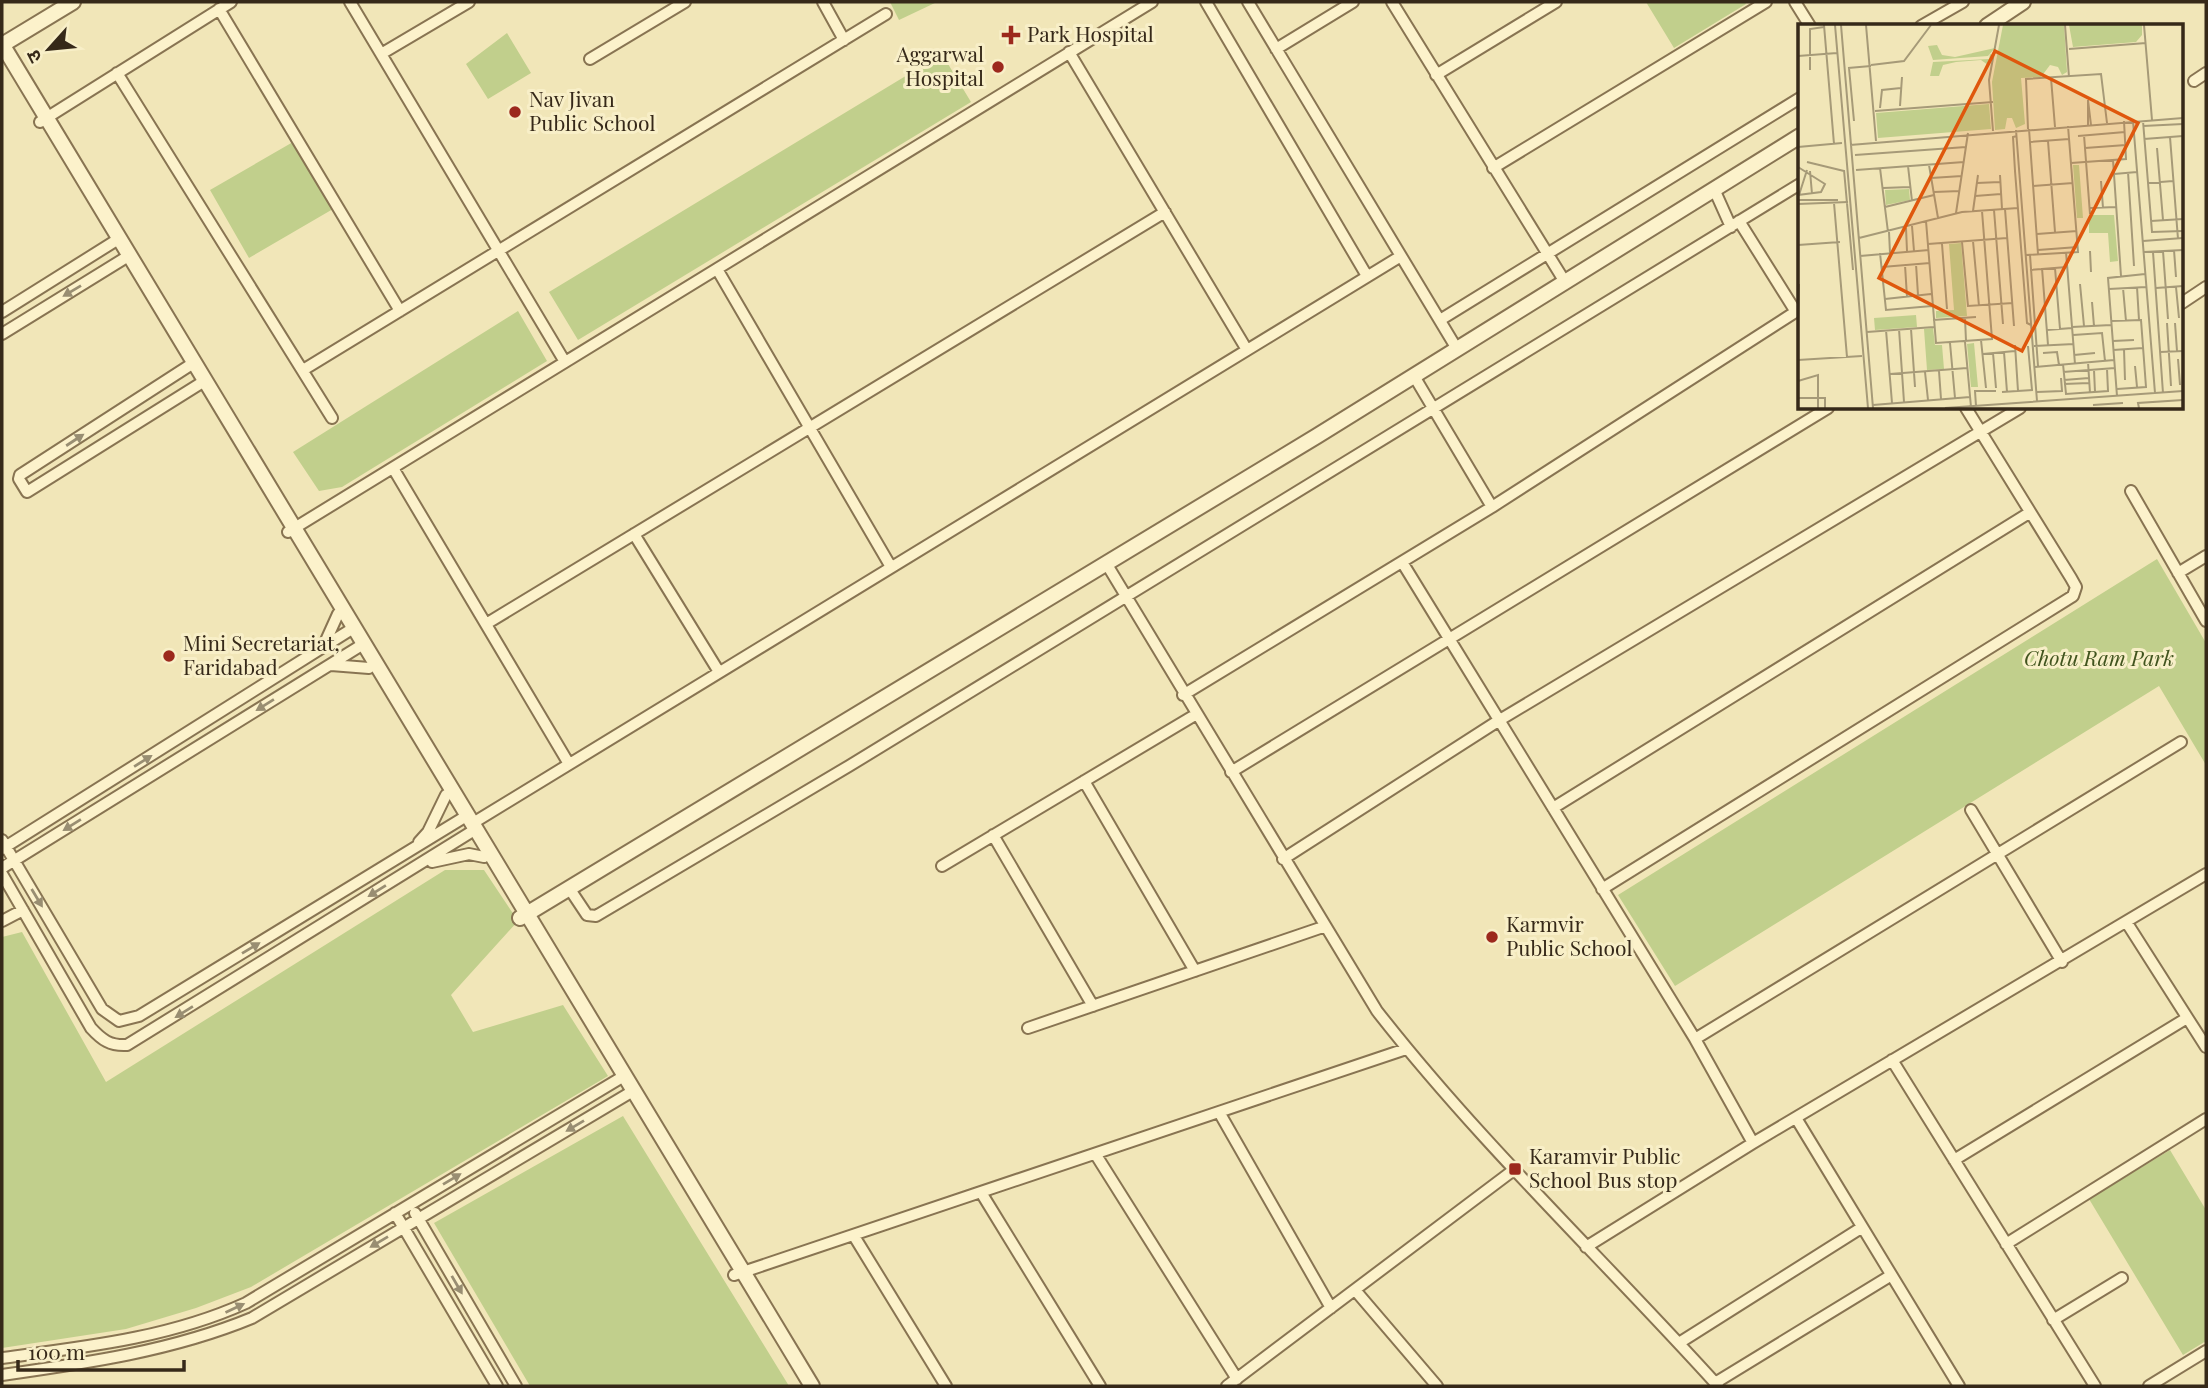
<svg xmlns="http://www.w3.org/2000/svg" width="2208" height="1388" font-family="'Playfair Display','Noto Sans Devanagari',serif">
  <rect width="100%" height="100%" fill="#f1e6b8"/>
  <path fill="#c1cf8c" d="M 890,2 L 937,2 L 899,20 Z
    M 1646,2 L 1745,2 L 1746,4 L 1674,48 Z
    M 507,33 L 531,73 L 488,99 L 466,64 Z
    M 942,54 L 971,102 L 578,340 L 549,292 Z
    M 293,142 L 333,209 L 249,258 L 210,190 Z
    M 518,311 L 547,361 L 342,487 L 319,491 L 293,452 Z
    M 2157,559 L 2206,643 L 2206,765 L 2159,686 L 1675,986 L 1618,895 Z
    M 445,870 L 484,870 L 518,921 L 451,995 L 473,1032 L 563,1005 L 608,1076 L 251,1287 L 196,1308 L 126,1329 L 2,1348 L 2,937 L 22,932 L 106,1082 Z
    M 623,1116 L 789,1386 L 530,1386 L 434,1223 Z
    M 2170,1150 L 2206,1210 L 2206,1341 L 2183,1355 L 2089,1199 Z"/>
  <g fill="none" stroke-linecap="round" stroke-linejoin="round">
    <defs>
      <path id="minor" d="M 350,2 L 565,362
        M 823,2 L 844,40
        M 1206,2 L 1367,276
        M 1248,2 L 1457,349
        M 1392,2 L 1565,282
        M 1795,2 L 1810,26
        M 219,9 L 400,311
        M 1921,26 L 1963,2
        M 1276,49 L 1353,2
        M 1069,52 L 1247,350
        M 381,54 L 469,2
        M 590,59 L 685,2
        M 117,73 L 332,418
        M 1436,75 L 1556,2
        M 2194,81 L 2206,73
        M 40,122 L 231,2
        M 1493,168 L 1766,2
        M 1714,189 L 1731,227
        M 1739,221 L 1796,312
        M 717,269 L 891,567
        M 2182,303 L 2206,287
        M 2,312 L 120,238
        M 1440,320 L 1800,98
        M 2,334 L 130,255
        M 195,362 L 20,475 L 19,479 L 27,492 L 206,380
        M 303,370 L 886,14
        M 1414,376 L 1492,507
        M 393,468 L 569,764
        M 2131,491 L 2206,621
        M 288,532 L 1152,2
        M 634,534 L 719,672
        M 1402,562 L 1695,1039 L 1753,1143
        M 1106,563 L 1377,1011 C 1481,1144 1605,1261 1718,1386
        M 2178,573 L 2206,556
        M 486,624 L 1165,212
        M 324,645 L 338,614
        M 331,665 L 369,668
        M 1183,695 L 1492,507 L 1800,309
        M 1231,772 L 1828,408
        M 1084,781 L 1195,971
        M 1553,808 L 2029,513
        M 1971,810 L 2062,962
        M 473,823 L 1401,256
        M 993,835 L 1093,1006
        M 2,840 L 102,1009 L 119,1021 L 139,1016 L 468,815
        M 419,842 L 428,832 L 446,795
        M 2,849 L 355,627
        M 1283,859 L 1498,721 L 2020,408
        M 432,862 L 469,854 L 484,857
        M 942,866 L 1195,715
        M 2,868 L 365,643
        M 2,874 L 91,1028 C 102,1040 110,1046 127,1045 L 476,829
        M 569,888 L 587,915 L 596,916 L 849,766 L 1800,184
        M 1602,889 L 2073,596 L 2076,587 L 2071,578 L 1966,408
        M 2,921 L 23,910
        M 2127,923 L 2206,1047
        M 1028,1028 L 1323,927
        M 1695,1039 L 2181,742
        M 1892,1060 L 2095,1386
        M 1219,1112 L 1331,1308
        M 1796,1118 L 1959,1386
        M 1096,1155 L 1237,1379
        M 1954,1160 L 2187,1018
        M 982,1194 L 1100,1386
        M 395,1213 L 497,1386
        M 415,1213 L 516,1386
        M 854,1236 L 946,1386
        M 2006,1244 L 2206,1119
        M 1586,1247 L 1753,1143 L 2206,874
        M 734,1275 L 1406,1049
        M 1355,1290 L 1437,1386
        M 2053,1320 L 2122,1278
        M 1679,1343 L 1861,1228
        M 2,1358 C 85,1347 169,1338 246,1303 L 624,1076
        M 2,1375 C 87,1363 172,1351 252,1318 L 633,1091
        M 1715,1383 L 1890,1276
        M 1227,1386 L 1515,1169
        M 2149,1386 L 2206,1351"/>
      <path id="tertiary" d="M 1987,26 L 2023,2
        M 2,44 L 812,1386
        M 2,45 L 73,2
        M 520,918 L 1317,436 L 1800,136"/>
    </defs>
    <use href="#minor" stroke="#887452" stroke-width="14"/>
    <use href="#tertiary" stroke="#887452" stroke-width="18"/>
    <use href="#minor" stroke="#fcf2cb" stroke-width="10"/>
    <use href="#tertiary" stroke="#fcf2cb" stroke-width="14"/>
  </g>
  <defs><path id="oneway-solid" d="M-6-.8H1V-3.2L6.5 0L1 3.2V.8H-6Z" transform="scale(1.75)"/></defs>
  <g fill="#998e72">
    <use href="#oneway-solid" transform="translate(72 291) rotate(149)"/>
    <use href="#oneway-solid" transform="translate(75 440) rotate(-33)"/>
    <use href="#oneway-solid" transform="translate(265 705) rotate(148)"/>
    <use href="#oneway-solid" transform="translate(143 761) rotate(-32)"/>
    <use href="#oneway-solid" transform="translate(72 825) rotate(148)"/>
    <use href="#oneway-solid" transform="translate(377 891) rotate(148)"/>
    <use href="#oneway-solid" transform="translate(37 898) rotate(59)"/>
    <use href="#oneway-solid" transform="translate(251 948) rotate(-31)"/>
    <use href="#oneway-solid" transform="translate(184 1012) rotate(148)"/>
    <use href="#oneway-solid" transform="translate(575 1126) rotate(149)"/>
    <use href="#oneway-solid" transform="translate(452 1179) rotate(-31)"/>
    <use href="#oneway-solid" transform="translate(379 1242) rotate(149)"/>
    <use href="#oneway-solid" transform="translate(457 1285) rotate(60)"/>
    <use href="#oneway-solid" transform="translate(235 1308) rotate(-25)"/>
  </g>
  <g fill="#9c291d" stroke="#f8efc8" stroke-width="2.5">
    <path d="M1007.5 24.5h7v7h7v7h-7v7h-7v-7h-7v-7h7z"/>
    <circle cx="998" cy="67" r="7"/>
    <circle cx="515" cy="112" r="7"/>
    <circle cx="169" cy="656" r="7"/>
    <circle cx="1492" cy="937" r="7"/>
    <rect x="1508" y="1162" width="14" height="14" rx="3.5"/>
  </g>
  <g text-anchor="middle" stroke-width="6" stroke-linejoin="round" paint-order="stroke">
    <g font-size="21" fill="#362919" stroke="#f8efc8" text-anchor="start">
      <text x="1027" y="42">Park Hospital</text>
      <text x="984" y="62" text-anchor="end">Aggarwal<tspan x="984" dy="24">Hospital</tspan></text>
      <text x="529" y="107">Nav Jivan<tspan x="529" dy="24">Public School</tspan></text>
      <text x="183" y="651">Mini Secretariat,<tspan x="183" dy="24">Faridabad</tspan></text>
      <text x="1506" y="932">Karmvir<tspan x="1506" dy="24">Public School</tspan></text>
      <text x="1529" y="1164">Karamvir Public<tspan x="1529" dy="24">School Bus stop</tspan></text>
    </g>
    <g font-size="21" font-style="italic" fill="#41541e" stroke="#f8efc8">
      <text x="2099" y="666">Chotu Ram Park</text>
    </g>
  </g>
  <g transform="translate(1798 24)">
    <rect width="385" height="385" fill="#f1e6b8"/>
    <path d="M 205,1 L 266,1 L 269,48 L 264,51 L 260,43 L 252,41 L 243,53 L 223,54 L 227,100 L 218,104 L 214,94 L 209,94 L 207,105 L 197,106 L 194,58 ZM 271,1 L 344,1 L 344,11 L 338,18 L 275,23 ZM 139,21 L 144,31 L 157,33 L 197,24 L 190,32 L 135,36 L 130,22 ZM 192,30 L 194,31 L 190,41 L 183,36 L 158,38 L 145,41 L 141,52 L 132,52 L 135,38 L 191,35 ZM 191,80 L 193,105 L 80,114 L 78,89 ZM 275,141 L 281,141 L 285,194 L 279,194 ZM 111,165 L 112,176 L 88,181 L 87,166 ZM 291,191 L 316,191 L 320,237 L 312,238 L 310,209 L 291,209 ZM 163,219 L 169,292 L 138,294 L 138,287 L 156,286 L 151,220 ZM 118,291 L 119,303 L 77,306 L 76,294 ZM 135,304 L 137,321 L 144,321 L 146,345 L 129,346 L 126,305 ZM 176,319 L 180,363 L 173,363 L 169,320 Z" fill="#c1cf8c"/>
    <path fill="none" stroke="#a69a78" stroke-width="2" d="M 26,1 L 36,120M 37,1 L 70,384M 43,1 L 75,384M 68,1 L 78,117M 267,1 L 271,53M 346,1 L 354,96M 271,25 L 348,19M 0,32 L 39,29M 73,41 L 106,37 L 133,1M 50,44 L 73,42M 51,44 L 56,97M 12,46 L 12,5 L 26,3M 253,54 L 257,103M 102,82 L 104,53M 82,84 L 84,66 L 103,64M 77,87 L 195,78M 335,97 L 357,369M 345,97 L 354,208 L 385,207M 290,101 L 290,76 L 293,101M 345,102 L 385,100M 230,105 L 228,55 L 303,50 L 309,99M 231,105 L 240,230M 218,106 L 239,377M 195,107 L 191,56 L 201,1M 286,111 L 292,190M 219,112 L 215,113 L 217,147 L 229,299 L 233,301M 280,112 L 327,108M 372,113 L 380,215M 346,115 L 385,112M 250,117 L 257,208M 232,118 L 271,115M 52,121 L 385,94M 0,123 L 44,119M 287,124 L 328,121M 359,124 L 365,196M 57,131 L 168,123M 315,136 L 323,252M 9,138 L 46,147M 273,139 L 328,135 L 326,97M 131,141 L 140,194M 110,142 L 114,177M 0,143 L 27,160 L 23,168 L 0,171M 82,144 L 90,208M 46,146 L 55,246M 58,146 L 166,138M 12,147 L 14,170M 330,148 L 336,242M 316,150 L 339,148M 202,151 L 204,185M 133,154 L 164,152M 303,157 L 305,184M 179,159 L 202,158M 350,159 L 375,157M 235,162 L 275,159M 85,164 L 112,163M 136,168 L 162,167M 1,171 L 9,146M 177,172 L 203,170M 0,176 L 40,176M 36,179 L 49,333M 0,180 L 50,178M 87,183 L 136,171M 292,184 L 318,183M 207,185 L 216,302M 196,186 L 205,300M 175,187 L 180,151M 158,189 L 170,109M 128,197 L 138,319 L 194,315 L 184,187M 353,197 L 385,195M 114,202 L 116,227M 108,204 L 109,227M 91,208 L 92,229M 239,210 L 279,207M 61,214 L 164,188 L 220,184M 175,217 L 181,282M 345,217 L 385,214M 164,218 L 170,282 L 215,279M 130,220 L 209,214M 144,220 L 149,285M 0,221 L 42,218M 240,226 L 280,223M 376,226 L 378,253M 292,227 L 293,248M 365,227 L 370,295M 268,228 L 277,340M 346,228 L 385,226M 355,228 L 365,369M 82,229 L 88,286 L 134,282M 228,231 L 280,228 L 270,102M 232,231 L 240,342M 62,232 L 131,226M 118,240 L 120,271M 107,241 L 109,273M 84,243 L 132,239M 244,244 L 250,321M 257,244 L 262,305M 232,246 L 269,243M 282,260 L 286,302M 339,263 L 341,296M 378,263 L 381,294M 325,264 L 328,297M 358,264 L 385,262M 311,265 L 348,263M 87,275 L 133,270M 294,278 L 296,302M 167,294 L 168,317M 135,296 L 178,293M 313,297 L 344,296M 0,299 L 1,260M 369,299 L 373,362M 377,299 L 379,327M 274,303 L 313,301M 101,305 L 106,378M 113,305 L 117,363M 88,306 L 94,379M 249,306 L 274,304M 69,308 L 136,303M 275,311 L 304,309 L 307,337M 183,316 L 188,364M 315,317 L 336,316M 167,318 L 173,383M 152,319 L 157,374M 217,321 L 220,367M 230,322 L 234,366M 236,322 L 276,320M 326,325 L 327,356M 315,326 L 345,324M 206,328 L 209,368M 362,328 L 385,327M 195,329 L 198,364M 245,329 L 259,328 L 261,341M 185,330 L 217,327M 276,331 L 297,329M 380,335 L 382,361M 0,336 L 64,332M 290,338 L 292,369M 265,340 L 268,370 L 310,367 L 309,345M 337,342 L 339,363M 237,343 L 316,336M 296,346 L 297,368M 141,347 L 143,375M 127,348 L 130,376M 265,348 L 317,344M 92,350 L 169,344M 266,356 L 291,354M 0,357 L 20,351 L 20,384M 266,360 L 291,359M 319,365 L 348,363 L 343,296M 204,368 L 235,366M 239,368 L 264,367 L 263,354M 319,372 L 310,254 L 347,250M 0,374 L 27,374 L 27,384M 75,381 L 172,373M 295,381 L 325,379M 178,382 L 177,367 L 198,367M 147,384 L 385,367M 341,384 L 340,379 L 385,376"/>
    <path fill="#df570d" fill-opacity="0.15" stroke="#df570d" stroke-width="3.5" d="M 197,27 L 340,99 L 224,327 L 81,254 Z"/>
    <rect width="385" height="385" fill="none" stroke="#362919" stroke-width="3.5"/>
  </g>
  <rect width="2208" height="1388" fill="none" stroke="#362919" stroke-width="7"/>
  <g transform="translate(49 49) rotate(243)" stroke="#f8efc8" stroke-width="5" paint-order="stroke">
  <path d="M0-5L12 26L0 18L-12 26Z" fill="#362919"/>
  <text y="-10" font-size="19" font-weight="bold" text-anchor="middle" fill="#362919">उ</text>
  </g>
  <path d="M18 1360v10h166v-10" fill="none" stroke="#362919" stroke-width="3.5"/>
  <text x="28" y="1360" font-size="21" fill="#362919" stroke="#f8efc8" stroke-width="5" paint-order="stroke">100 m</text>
</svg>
